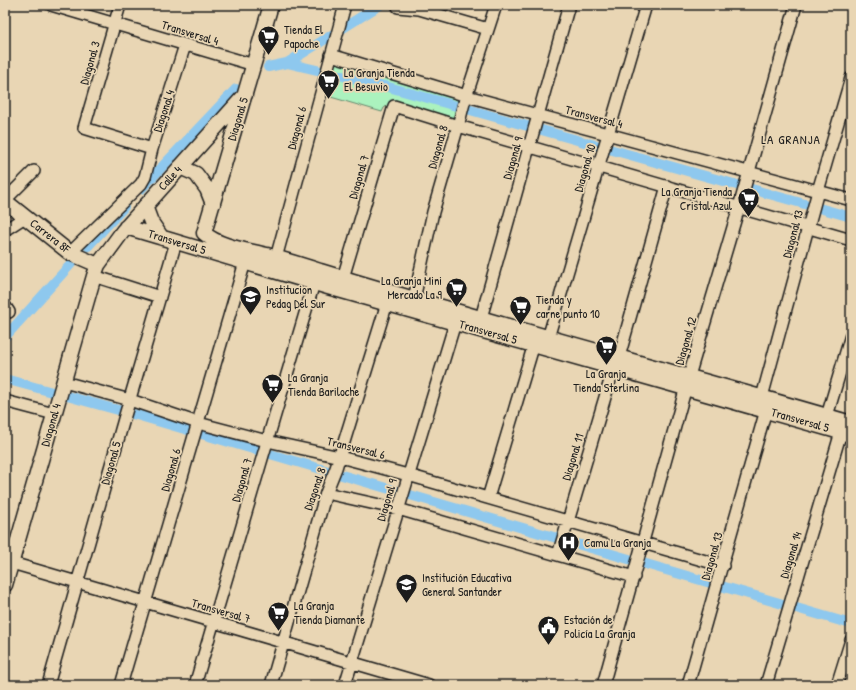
<svg xmlns="http://www.w3.org/2000/svg" width="856" height="690" font-family="'Patrick Hand',sans-serif">
  <rect width="100%" height="100%" fill="#e9d6b4"/>
  <filter id="ink" filterUnits="userSpaceOnUse"><feTurbulence type="fractalNoise" baseFrequency=".025" numOctaves="2"/><feDisplacementMap in="SourceGraphic" scale="8" xChannelSelector="R" yChannelSelector="G"/><feConvolveMatrix kernelMatrix="1 2 1 2 8 2 1 2 1" color-interpolation-filters="sRGB"/></filter>
  <g filter="url(#ink)">
    <path fill="#abf2be" stroke="#64876d" d="M 334,60 L 459,94 L 462,103 L 458,114 L 451,118 L 391,103 L 384,108 L 382,112 L 324,95 Z"/>
    <g fill="none" stroke-linecap="round" stroke-linejoin="round">
      <path stroke="#8ec8ee" stroke-width="10" d="M 287,63 L 385,86 L 851,217
        M 268,67 L 287,63 L 380,5
        M 141,189 L 236,89
        M 88,246 L 124,207
        M 5,337 L 71,264
        M 5,379 L 140,416 L 851,624"/>
      <defs>
        <path id="minor" d="M 51,5 L 254,65
          M 120,5 L 84,128 L 152,149
          M 398,7 L 419,9 L 488,29
          M 331,55 L 467,96 L 851,200
          M 5,200 L 34,171
          M 5,230 L 25,217
          M 70,253 L 141,184 L 145,177 L 152,149 L 185,45
          M 276,258 L 345,5
          M 94,276 L 160,297
          M 343,278 L 394,106 L 458,126 L 851,240
          M 414,299 L 433,212 L 458,126 L 464,103 L 496,5
          M 5,306 L 9,312
          M 481,318 L 569,5
          M 548,338 L 646,5
          M 619,357 L 667,186
          M 64,382 L 130,400 L 198,423 L 267,441 L 340,457 L 408,475 L 723,566
          M 762,397 L 818,191 L 851,78
          M 5,401 L 54,414
          M 827,416 L 851,335
          M 326,493 L 398,509 L 634,577
          M 488,498 L 534,344
          M 558,555 L 614,367
          M 5,561 L 429,685
          M 48,685 L 124,419 L 176,242
          M 121,685 L 245,262
          M 195,685 L 314,283
          M 271,685 L 326,493 L 336,468 L 387,303
          M 345,685 L 455,323
          M 603,685 L 689,376 L 739,207 L 796,5
          M 688,685 L 766,410
          M 766,685 L 841,432
          M 837,685 L 851,640"/>
        <path id="tertiary" d="M 180,167 L 196,174 L 207,189 L 213,204
          M 5,201 L 70,253 L 98,265
          M 145,206 L 151,222 L 162,238
          M 126,227 L 328,287 L 851,435
          M 204,233 C 219,247 248,250 267,255 C 285,260 302,265 320,271 C 496,325 674,371 851,423
          M 204,233 L 271,5
          M 5,585 L 94,276 L 98,265 L 123,231 L 245,95"/>
      </defs>
      <use href="#minor" stroke="#1c1c1c" stroke-width="14"/>
      <use href="#tertiary" stroke="#1c1c1c" stroke-width="17"/>
      <use href="#minor" stroke="#e9d6b4" stroke-width="11"/>
      <use href="#tertiary" stroke="#e9d6b4" stroke-width="14"/>
    </g>
  </g>
  <defs>
    <symbol id="supermarket-pin" viewBox="-11 -11 22 30"><path d="M0 17L-7.5 6A9.5 9.5 0 1 1 7.5 6Z" fill="#1c1c1c" stroke="#e9d6b4"/><path d="M-6-5.5h2.5l.6 2H6L4.5 2H-2.5L-4.4-4H-6ZM-1.5 3.2a1.3 1.3 0 1 0 .1 0ZM3 3.2a1.3 1.3 0 1 0 .1 0Z" fill="#fff"/></symbol>
    <symbol id="school-pin" viewBox="-11 -11 22 30"><path d="M0 17L-7.5 6A9.5 9.5 0 1 1 7.5 6Z" fill="#1c1c1c" stroke="#e9d6b4"/><path d="M0-5L7-2L0 1L-7-2ZM-4 1L0 2.5L4 1V4Q0 6-4 4Z" fill="#fff"/></symbol>
    <symbol id="hospital-pin" viewBox="-11 -11 22 30"><path d="M0 17L-7.5 6A9.5 9.5 0 1 1 7.5 6Z" fill="#1c1c1c" stroke="#e9d6b4"/><path d="M-5-5h3v3.5h4V-5h3V5h-3V1.5h-4V5h-3Z" fill="#fff"/></symbol>
    <symbol id="civic-pin" viewBox="-11 -11 22 30"><path d="M0 17L-7.5 6A9.5 9.5 0 1 1 7.5 6Z" fill="#1c1c1c" stroke="#e9d6b4"/><path d="M-.6-6.5H3V-4.5H.6V-3L4-1V1h2V6H-6V1h2V-1L-.6-3ZM-1.2 2.5V6h2.4V2.5Z" fill="#fff"/></symbol>
  </defs>
  <g fill-rule="evenodd">
    <use href="#supermarket-pin" x="256" y="24" width="25" height="34"/>
    <use href="#supermarket-pin" x="316" y="68" width="25" height="34"/>
    <use href="#supermarket-pin" x="736" y="186" width="25" height="34"/>
    <use href="#supermarket-pin" x="444" y="276" width="25" height="34"/>
    <use href="#school-pin" x="238" y="284" width="25" height="34"/>
    <use href="#supermarket-pin" x="508" y="294" width="25" height="34"/>
    <use href="#supermarket-pin" x="594" y="334" width="25" height="34"/>
    <use href="#supermarket-pin" x="260" y="372" width="25" height="34"/>
    <use href="#hospital-pin" x="556" y="530" width="25" height="34"/>
    <use href="#school-pin" x="394" y="572" width="25" height="34"/>
    <use href="#supermarket-pin" x="266" y="600" width="25" height="34"/>
    <use href="#civic-pin" x="536" y="614" width="25" height="34"/>
  </g>
  <g text-anchor="middle" stroke-width="3.5" stroke-linejoin="round" paint-order="stroke">
    <g font-size="12" fill="#1c1c1c" stroke="#e9d6b4" text-anchor="start">
      <text x="284" y="34">Tienda El<tspan x="284" dy="14">Papoche</tspan></text>
      <text x="344" y="77">La Granja Tienda<tspan x="344" dy="14">El Besuvio</tspan></text>
      <text x="732" y="196" text-anchor="end">La Granja Tienda<tspan x="732" dy="14">Cristal Azul</tspan></text>
      <text x="442" y="285" text-anchor="end">La Granja Mini<tspan x="442" dy="14">Mercado La 9</tspan></text>
      <text x="266" y="294">Institucion<tspan x="266" dy="14">Pedag Del Sur</tspan></text>
      <text x="536" y="304">Tienda y<tspan x="536" dy="14">carne punto 10</tspan></text>
      <text x="606" y="378" text-anchor="middle">La Granja<tspan x="606" dy="14">Tienda Sterlina</tspan></text>
      <text x="288" y="382">La Granja<tspan x="288" dy="14">Tienda Bariloche</tspan></text>
      <text x="584" y="547">Camu La Granja</text>
      <text x="422" y="582">Institución Educativa<tspan x="422" dy="14">General Santander</tspan></text>
      <text x="294" y="610">La Granja<tspan x="294" dy="14">Tienda Diamante</tspan></text>
      <text x="564" y="624">Estación de<tspan x="564" dy="14">Policía La Granja</tspan></text>
    </g>
    <g font-size="12" fill="#1c1c1c" stroke="#e9d6b4">
      <text transform="translate(190 33) rotate(17)" y="4">Transversal 4</text>
      <text transform="translate(90 63) rotate(-74)" y="4">Diagonal 3</text>
      <text transform="translate(164 111) rotate(-72)" y="4">Diagonal 4</text>
      <text transform="translate(594 117) rotate(15)" y="4">Transversal 4</text>
      <text transform="translate(238 119) rotate(-73)" y="4">Diagonal 5</text>
      <text transform="translate(297 128) rotate(-75)" y="4">Diagonal 6</text>
      <text transform="translate(438 147) rotate(-74)" y="4">Diagonal 8</text>
      <text transform="translate(513 158) rotate(-74)" y="4">Diagonal 9</text>
      <text transform="translate(585 168) rotate(-74)" y="4">Diagonal 10</text>
      <text transform="translate(359 177) rotate(-74)" y="4">Diagonal 7</text>
      <text transform="translate(170 178) rotate(-48)" y="4">Calle 4</text>
      <text transform="translate(793 234) rotate(-75)" y="4">Diagonal 13</text>
      <text transform="translate(50 236) rotate(38)" y="4">Carrera 8F</text>
      <text transform="translate(177 242) rotate(17)" y="4">Transversal 5</text>
      <text transform="translate(488 332) rotate(16)" y="4">Transversal 5</text>
      <text transform="translate(686 341) rotate(-74)" y="4">Diagonal 12</text>
      <text transform="translate(800 420) rotate(16)" y="4">Transversal 5</text>
      <text transform="translate(51 425) rotate(-74)" y="4">Diagonal 4</text>
      <text transform="translate(356 448) rotate(14)" y="4">Transversal 6</text>
      <text transform="translate(573 457) rotate(-73)" y="4">Diagonal 11</text>
      <text transform="translate(111 463) rotate(-74)" y="4">Diagonal 5</text>
      <text transform="translate(171 470) rotate(-74)" y="4">Diagonal 6</text>
      <text transform="translate(242 480) rotate(-74)" y="4">Diagonal 7</text>
      <text transform="translate(315 489) rotate(-71)" y="4">Diagonal 8</text>
      <text transform="translate(387 500) rotate(-73)" y="4">Diagonal 9</text>
      <text transform="translate(791 555) rotate(-73)" y="4">Diagonal 14</text>
      <text transform="translate(712 556) rotate(-74)" y="4">Diagonal 13</text>
      <text transform="translate(221 611) rotate(16)" y="4">Transversal 7</text>
    </g>
    <g font-size="13" letter-spacing="1" fill="#1c1c1c" stroke="#e9d6b4">
      <text x="791" y="144">LA GRANJA</text>
    </g>
  </g>
  <rect width="856" height="690" fill="none" stroke="#e9d6b4" stroke-width="20"/>
  <rect x="10" y="10" width="836" height="670" fill="none" stroke="#1c1c1c" stroke-width="1.5" filter="url(#ink)"/>
</svg>
